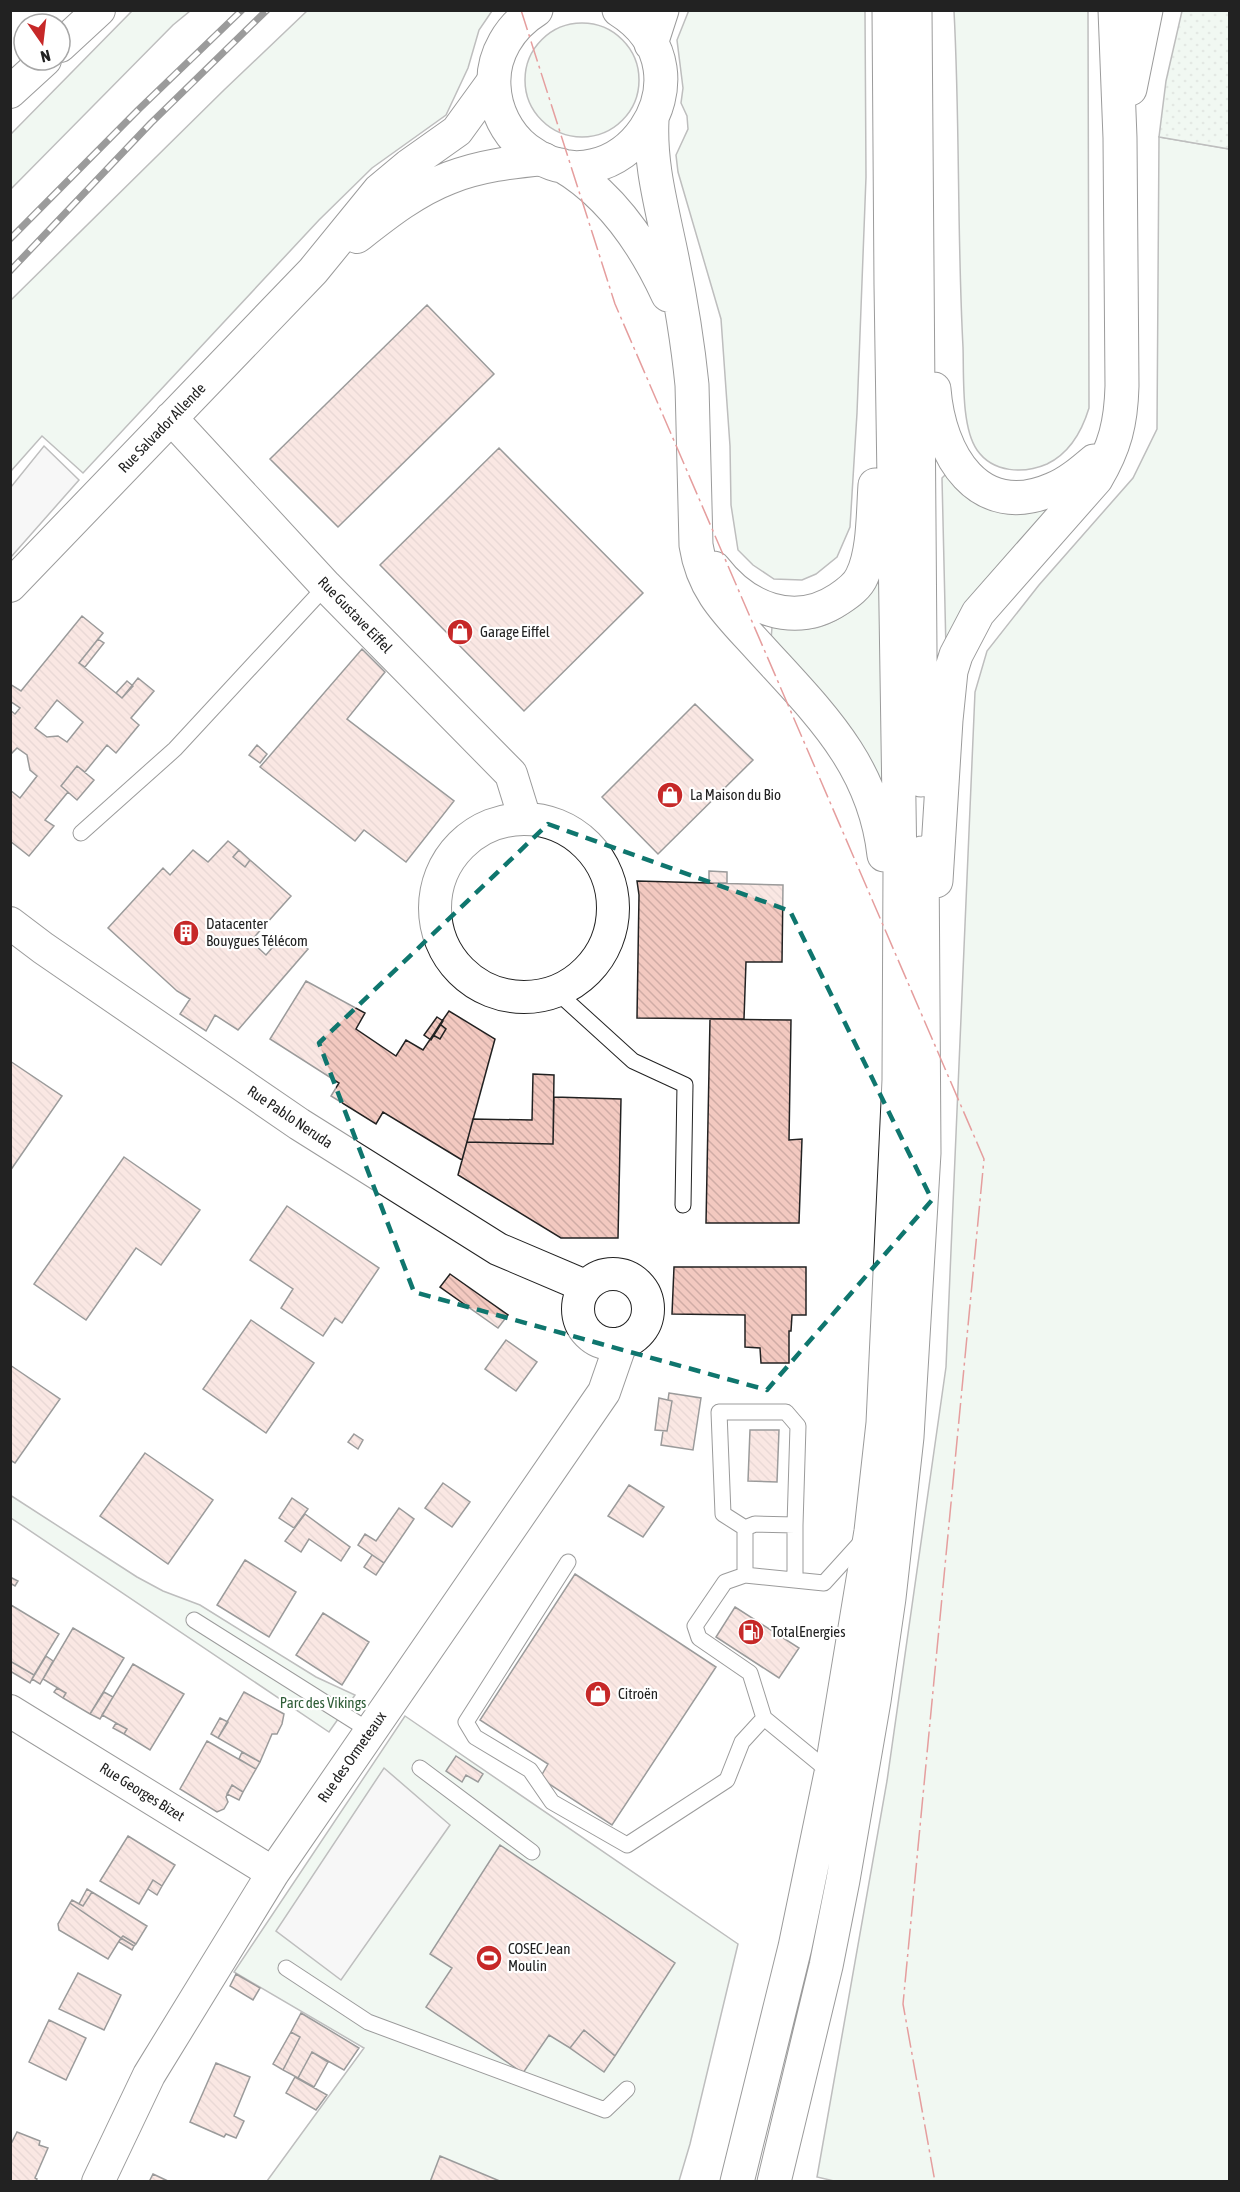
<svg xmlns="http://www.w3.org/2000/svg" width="1240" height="2192" font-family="'Asap Condensed',sans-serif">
  <defs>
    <pattern id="garden-dots" width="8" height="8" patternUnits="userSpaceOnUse" patternTransform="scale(1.5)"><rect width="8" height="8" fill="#e0efe3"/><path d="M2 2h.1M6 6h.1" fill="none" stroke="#c0cdc2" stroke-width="1.8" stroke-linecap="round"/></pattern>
    <pattern id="building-back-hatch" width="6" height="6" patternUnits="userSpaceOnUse" patternTransform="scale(1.5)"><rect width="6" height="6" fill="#f3c9c0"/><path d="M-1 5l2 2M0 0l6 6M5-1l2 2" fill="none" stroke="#d0aca5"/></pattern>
  </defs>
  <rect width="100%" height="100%" fill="#fff"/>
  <path fill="#e0efe3" stroke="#6f6f6f" stroke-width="1.5" d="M 308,10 L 492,11 L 479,30 L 468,68 L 446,115 L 372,168 L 319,220 L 83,473 L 42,436 L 11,471 L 11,300 L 224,90 Z
    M 689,10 L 865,11 L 866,177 L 857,413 L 850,527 L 837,557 L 816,574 L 802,580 L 774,579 L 753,565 L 738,550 L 731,505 L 730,446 L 721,319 L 678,172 L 676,155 L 688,129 L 687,116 L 681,103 L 683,88 L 677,40 Z
    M 132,11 L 190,11 L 173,25 L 11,189 L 11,134 Z
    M 954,11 L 1088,11 L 1089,408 C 1082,431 1070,453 1047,464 C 1024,474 993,473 977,450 C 961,427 964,375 963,347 C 957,235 960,123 954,11 Z
    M525 80a57 57 0 1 1 114 0a57 57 0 1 1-114 0Z
    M 1159,137 L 1230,149 L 1229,2181 L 834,2181 L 817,2177 L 887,1781 L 946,1367 L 975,692 L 987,651 L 1039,585 L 1133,478 L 1157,429 Z
    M 947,473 L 1059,503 L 946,650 L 942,478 Z
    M 877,582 L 882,588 L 882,780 L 878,780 L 771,640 L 772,627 C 786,627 806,631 819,627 C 844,619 863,603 877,582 Z
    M 10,1495 L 137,1577 L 163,1591 L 200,1605 L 316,1677 L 355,1695 L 329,1732 L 11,1518 Z
    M 405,1716 L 738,1944 L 690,2144 L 679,2181 L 267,2181 L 364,2048 L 234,1972 Z"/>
  <path fill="url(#garden-dots)" stroke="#6f6f6f" stroke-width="1.5" d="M 1182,11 L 1229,11 L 1229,149 L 1159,137 L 1166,81 Z"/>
  <path fill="#ededed" stroke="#6f6f6f" stroke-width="1.5" d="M 44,446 L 79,480 L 11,557 L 11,487 Z
    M 384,1768 L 450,1825 L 341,1980 L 276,1931 Z"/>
  <path fill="url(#building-back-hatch)" stroke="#222" stroke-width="1.5" fill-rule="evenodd" d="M 427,305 L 494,374 L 338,527 L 270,459 Z
    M 499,448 L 643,593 L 524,711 L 380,565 Z
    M 82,616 L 103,633 L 79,663 L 122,698 L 138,678 L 154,691 L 131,718 L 139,725 L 116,753 L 107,745 L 85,772 L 77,766 L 61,786 L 68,792 L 45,820 L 54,826 L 29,856 L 10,841 L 10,790 L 20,798 L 37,776 L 30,770 L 27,755 L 17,748 L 10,755 L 10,710 L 15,714 L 20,708 L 10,701 L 10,684 L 21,691 ZM 57,700 L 83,722 L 67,742 L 58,736 L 47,737 L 35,728 Z
    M 98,639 L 104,643 L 85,667 L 79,663 Z
    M 362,649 L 385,672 L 347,719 L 454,801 L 406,862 L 364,830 L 355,841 L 260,767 Z
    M 127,681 L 133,686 L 122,698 L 116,693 Z
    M 695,704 L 753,760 L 658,854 L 602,797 Z
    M 257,745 L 267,754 L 260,763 L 249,755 Z
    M 77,766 L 94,780 L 77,800 L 61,786 Z
    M 228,841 L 239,850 L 233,857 L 245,867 L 250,860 L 291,896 L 249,943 L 253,943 L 266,955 L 278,941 L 295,938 L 308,949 L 238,1030 L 215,1015 L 206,1031 L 180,1014 L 190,999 L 177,991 L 108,928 L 163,868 L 170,875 L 193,850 L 208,862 Z
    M 239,850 L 250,860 L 245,867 L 233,857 Z
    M 709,871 L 727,872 L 727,883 L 709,883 Z
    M 637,881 L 783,885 L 782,962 L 746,962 L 744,1019 L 637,1018 L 639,895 Z
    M 306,981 L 365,1013 L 356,1029 L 396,1056 L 406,1040 L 423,1050 L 433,1035 L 440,1039 L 446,1029 L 440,1024 L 449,1011 L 495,1039 L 462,1160 L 383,1112 L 376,1124 L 331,1096 L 339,1083 L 270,1039 Z
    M 437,1017 L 443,1021 L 431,1040 L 424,1035 Z
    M 710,1019 L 791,1020 L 789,1140 L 802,1139 L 799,1223 L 706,1223 Z
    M 440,1024 L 446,1029 L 440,1039 L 433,1035 Z
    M 10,1061 L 62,1096 L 10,1171 Z
    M 533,1074 L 554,1075 L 553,1144 L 467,1142 L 473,1119 L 532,1120 Z
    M 554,1097 L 621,1099 L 618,1238 L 561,1238 L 458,1175 L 467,1142 L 553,1144 Z
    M 124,1157 L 200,1210 L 161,1265 L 136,1248 L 86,1320 L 34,1284 Z
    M 287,1206 L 379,1268 L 342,1323 L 335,1318 L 323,1336 L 281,1308 L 293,1289 L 250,1260 Z
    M 674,1267 L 806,1267 L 806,1315 L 792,1315 L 791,1331 L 789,1331 L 789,1363 L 761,1363 L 760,1348 L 745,1347 L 745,1315 L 672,1314 Z
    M 450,1274 L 508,1315 L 498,1328 L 440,1287 Z
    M 251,1320 L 314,1363 L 266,1433 L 203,1389 Z
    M 506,1340 L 537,1362 L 516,1391 L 485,1369 Z
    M 10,1365 L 60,1399 L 15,1463 L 10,1460 Z
    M 669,1393 L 701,1398 L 693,1450 L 661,1445 L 663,1431 L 667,1431 L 672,1401 L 668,1400 Z
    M 659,1398 L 672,1401 L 667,1431 L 655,1430 Z
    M 750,1430 L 779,1430 L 777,1482 L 748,1481 Z
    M 354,1434 L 363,1440 L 358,1449 L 348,1442 Z
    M 145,1453 L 213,1500 L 168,1564 L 100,1516 Z
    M 443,1483 L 470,1502 L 452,1527 L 425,1508 Z
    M 629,1485 L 664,1507 L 643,1537 L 608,1516 Z
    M 292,1498 L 308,1509 L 294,1528 L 279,1518 Z
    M 399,1508 L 414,1519 L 384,1563 L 358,1545 L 365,1534 L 376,1541 Z
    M 305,1514 L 350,1547 L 341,1561 L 309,1539 L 301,1552 L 285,1541 Z
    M 372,1555 L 384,1563 L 376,1575 L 364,1567 Z
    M 245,1560 L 296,1592 L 269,1637 L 217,1605 Z
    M 575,1574 L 716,1667 L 612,1825 L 540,1778 L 548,1764 L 480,1720 Z
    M 10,1577 L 18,1581 L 15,1586 L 10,1583 Z
    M 11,1605 L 59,1634 L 34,1675 L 10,1661 Z
    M 735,1607 L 799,1648 L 779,1678 L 716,1637 Z
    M 323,1613 L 369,1642 L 342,1685 L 296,1655 Z
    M 73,1628 L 124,1658 L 90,1714 L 63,1698 L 66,1693 L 43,1679 Z
    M 46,1656 L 53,1661 L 40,1684 L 32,1679 Z
    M 10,1661 L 34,1675 L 30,1683 L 10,1671 Z
    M 133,1664 L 184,1694 L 150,1750 L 124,1734 L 127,1729 L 102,1715 Z
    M 57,1688 L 66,1693 L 63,1698 L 54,1692 Z
    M 104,1692 L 113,1697 L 100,1719 L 90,1714 Z
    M 244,1692 L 284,1714 L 282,1724 L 277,1734 L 272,1734 L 260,1762 L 218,1738 Z
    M 220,1718 L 228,1722 L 218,1738 L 211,1734 Z
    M 116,1723 L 127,1729 L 124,1734 L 113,1728 Z
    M 207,1741 L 256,1769 L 243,1792 L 232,1785 L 226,1797 L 228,1802 L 224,1809 L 217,1812 L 180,1789 Z
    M 242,1752 L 260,1762 L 256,1769 L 239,1759 Z
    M 456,1756 L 483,1774 L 478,1782 L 466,1775 L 462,1782 L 446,1771 Z
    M 232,1785 L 243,1792 L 239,1800 L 227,1794 Z
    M 128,1836 L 175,1865 L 162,1886 L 153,1880 L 139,1904 L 100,1881 Z
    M 500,1845 L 675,1963 L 615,2056 L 584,2030 L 570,2048 L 549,2035 L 523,2073 L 426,2007 L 452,1968 L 430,1954 Z
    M 153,1880 L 162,1886 L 157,1895 L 148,1889 Z
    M 87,1889 L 92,1892 L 83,1906 L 79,1904 Z
    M 92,1892 L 147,1926 L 136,1944 L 123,1936 L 121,1938 L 70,1903 L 72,1900 L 83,1906 Z
    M 70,1903 L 121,1938 L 108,1959 L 59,1930 L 58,1924 Z
    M 123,1936 L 136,1944 L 134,1946 L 121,1938 Z
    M 121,1938 L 134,1946 L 132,1950 L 119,1942 Z
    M 78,1973 L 121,1995 L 104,2030 L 59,2009 Z
    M 236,1974 L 260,1988 L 253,2000 L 230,1986 Z
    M 301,2013 L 359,2048 L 344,2070 L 312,2052 L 298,2078 L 283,2070 L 300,2037 L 291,2032 Z
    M 49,2020 L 86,2038 L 66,2080 L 29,2062 Z
    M 584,2030 L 615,2056 L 604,2072 L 570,2048 Z
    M 291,2032 L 300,2037 L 283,2070 L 273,2064 Z
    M 312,2052 L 328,2062 L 314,2087 L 298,2078 Z
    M 216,2063 L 250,2077 L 234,2116 L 244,2121 L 236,2138 L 226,2134 L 224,2137 L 190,2122 Z
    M 295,2077 L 327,2095 L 316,2110 L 286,2093 Z
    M 17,2132 L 40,2141 L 39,2145 L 48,2148 L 35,2178 L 37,2179 L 35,2182 L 10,2182 L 10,2146 Z
    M 440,2156 L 502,2182 L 430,2182 Z
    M 153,2174 L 170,2182 L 149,2182 Z"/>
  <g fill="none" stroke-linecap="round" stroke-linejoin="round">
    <defs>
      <path id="lane" d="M 81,833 L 175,749 L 326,586
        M 557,992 L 633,1061 L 685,1085 L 683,1205
        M 745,1528 L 723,1514 L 719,1412 L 786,1412 L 798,1426 L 795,1525
        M 568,1562 L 466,1722 L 475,1737 L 530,1770 L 552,1802 L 627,1845 L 727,1780 L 742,1742 L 764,1718
        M 745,1575 L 745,1528 L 755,1524 L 795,1525 L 795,1580
        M 194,1620 L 370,1731
        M 420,1768 L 532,1852
        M 831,1773 L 764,1718 L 750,1673 L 699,1638 L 695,1626 L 725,1582 L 745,1575 L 824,1583 L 863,1540
        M 286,1968 L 368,2022 L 605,2110 L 627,2089"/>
      <path id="street" d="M 60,46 L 99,10
        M 10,92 L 45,60
        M 357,237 C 385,215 415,191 449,178 C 479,166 512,162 544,159
        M 171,418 L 326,586 L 511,774 L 525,819
        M 10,586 L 313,271 L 379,190 L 409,165 L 457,131 L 494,80
        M435 908a89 89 0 1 1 178 0a89 89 0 1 1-178 0Z
        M 10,923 L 43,948 L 299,1124 L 498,1249 L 585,1286
        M578 1309a35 35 0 1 1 70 0a35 35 0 1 1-70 0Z
        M 10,1711 L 273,1873
        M 98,2182 L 149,2075 L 273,1873 L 604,1392 L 621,1343"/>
      <path id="secondary" d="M 536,10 C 510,26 492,55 494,86 C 495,110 507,134 526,149 C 618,219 720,73 619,10
        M 915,10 L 921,780
        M 651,44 L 662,10
        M 1130,89 L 1146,10
        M 652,120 C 650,160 659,196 667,234 C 678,284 687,335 692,385 L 696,545 C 703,591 729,614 759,647 C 818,712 874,764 884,855
        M 561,165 C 611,194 644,243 668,295
        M 934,389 C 939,454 978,522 1053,489 C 1068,483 1081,472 1094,461
        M 714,568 C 745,608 794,629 839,599 C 848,593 858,586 862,576 C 874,552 873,512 875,485
        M 936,881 L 946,720 L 951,671 L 956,655 L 978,613 L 1096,479 C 1115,447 1121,423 1122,386 L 1120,138 L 1115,10
        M 737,2182 L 795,1947 L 831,1773 L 871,1531 L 883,1423 L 899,1080 L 900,869 L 891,285 L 889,10
        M 774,2182 L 826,1966 L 843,1880 L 874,1701 L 889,1598 L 907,1437 L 924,1153 L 922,853"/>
    </defs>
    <use href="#lane" stroke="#222" stroke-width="17"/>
    <use href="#street" stroke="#222" stroke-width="34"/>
    <use href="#secondary" stroke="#222" stroke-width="35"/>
    <use href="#lane" stroke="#fff" stroke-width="15"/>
    <use href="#street" stroke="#fff" stroke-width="32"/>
    <use href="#secondary" stroke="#fff" stroke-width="33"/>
    <defs>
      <path id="rail" d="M 10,239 L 139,109 L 242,10
        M 10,271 L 151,123 L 267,10"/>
    </defs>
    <use href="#rail" stroke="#222" stroke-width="7"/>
    <use href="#rail" stroke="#fff" stroke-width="4.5" stroke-dasharray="14" stroke-linecap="butt"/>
    <path stroke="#c62828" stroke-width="1.5" stroke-dasharray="21 4.5 3 4.5" stroke-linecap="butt" d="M 521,10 L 615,304 L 984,1159 L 903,2004 L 935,2182"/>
  </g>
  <path d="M0 0H1240V2192H0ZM 548,824 L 790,911 L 932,1200 L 767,1390 L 414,1292 L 319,1043 Z" fill="#fff" fill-opacity=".55" fill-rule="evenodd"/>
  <path fill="none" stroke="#0f766e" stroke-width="4.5" stroke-dasharray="12 8" stroke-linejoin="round" d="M 548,824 L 790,911 L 932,1200 L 767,1390 L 414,1292 L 319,1043 Z"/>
  <defs>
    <symbol id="shop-disc" viewBox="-11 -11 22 22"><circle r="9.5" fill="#c62828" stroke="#fff"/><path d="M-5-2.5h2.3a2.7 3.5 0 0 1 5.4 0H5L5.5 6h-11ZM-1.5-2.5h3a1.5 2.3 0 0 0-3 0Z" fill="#fff"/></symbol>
    <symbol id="building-disc" viewBox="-11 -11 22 22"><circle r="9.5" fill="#c62828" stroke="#fff"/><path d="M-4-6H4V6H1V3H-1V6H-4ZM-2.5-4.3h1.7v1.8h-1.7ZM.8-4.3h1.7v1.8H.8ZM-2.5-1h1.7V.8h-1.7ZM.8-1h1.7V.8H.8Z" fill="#fff"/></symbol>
    <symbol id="fuel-disc" viewBox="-11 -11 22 22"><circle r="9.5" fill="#c62828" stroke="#fff"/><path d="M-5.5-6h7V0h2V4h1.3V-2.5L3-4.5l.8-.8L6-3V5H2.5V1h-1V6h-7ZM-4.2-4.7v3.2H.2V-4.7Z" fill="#fff"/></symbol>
    <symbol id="stadium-disc" viewBox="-11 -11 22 22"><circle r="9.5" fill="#c62828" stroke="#fff"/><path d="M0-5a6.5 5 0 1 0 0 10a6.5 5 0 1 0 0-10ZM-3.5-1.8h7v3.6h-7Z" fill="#fff"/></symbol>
  </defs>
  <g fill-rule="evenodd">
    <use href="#shop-disc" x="445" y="617" width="30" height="30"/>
    <use href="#shop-disc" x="655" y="780" width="30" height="30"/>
    <use href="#building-disc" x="171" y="918" width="30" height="30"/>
    <use href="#fuel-disc" x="736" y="1617" width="30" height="30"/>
    <use href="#shop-disc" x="583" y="1679" width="30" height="30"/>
    <use href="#stadium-disc" x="474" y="1943" width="30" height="30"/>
  </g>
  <g text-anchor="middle" stroke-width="4.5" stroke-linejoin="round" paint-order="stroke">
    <g font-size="15" fill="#222" stroke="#fff">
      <text transform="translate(162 428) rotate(-46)" y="5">Rue Salvador Allende</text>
      <text transform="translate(355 615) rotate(46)" y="5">Rue Gustave Eiffel</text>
      <text transform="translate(290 1117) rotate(34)" y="5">Rue Pablo Neruda</text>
      <text transform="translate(352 1757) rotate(-55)" y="5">Rue des Ormeteaux</text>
      <text transform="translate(142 1792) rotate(32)" y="5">Rue Georges Bizet</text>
    </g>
    <g font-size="15" fill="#222" stroke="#fff" text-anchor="start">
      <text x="480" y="637">Garage Eiffel</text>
      <text x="690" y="800">La Maison du Bio</text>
      <text x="206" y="929">Datacenter<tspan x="206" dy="17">Bouygues Télécom</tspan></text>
      <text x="771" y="1637">TotalEnergies</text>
      <text x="618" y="1699">Citroën</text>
      <text x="508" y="1954">COSEC Jean<tspan x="508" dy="17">Moulin</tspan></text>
    </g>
    <g font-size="15" fill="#2f5e38" stroke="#fff">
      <text x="323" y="1708">Parc des Vikings</text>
    </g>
  </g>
  <rect width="1240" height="2192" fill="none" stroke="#222222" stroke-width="24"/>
  <g transform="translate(42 42) rotate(166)"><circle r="28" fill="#ffffff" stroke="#a7a7a7" stroke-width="1.5"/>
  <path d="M0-4.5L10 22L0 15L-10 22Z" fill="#c62828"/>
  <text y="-9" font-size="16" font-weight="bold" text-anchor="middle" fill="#222222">N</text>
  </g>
</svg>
